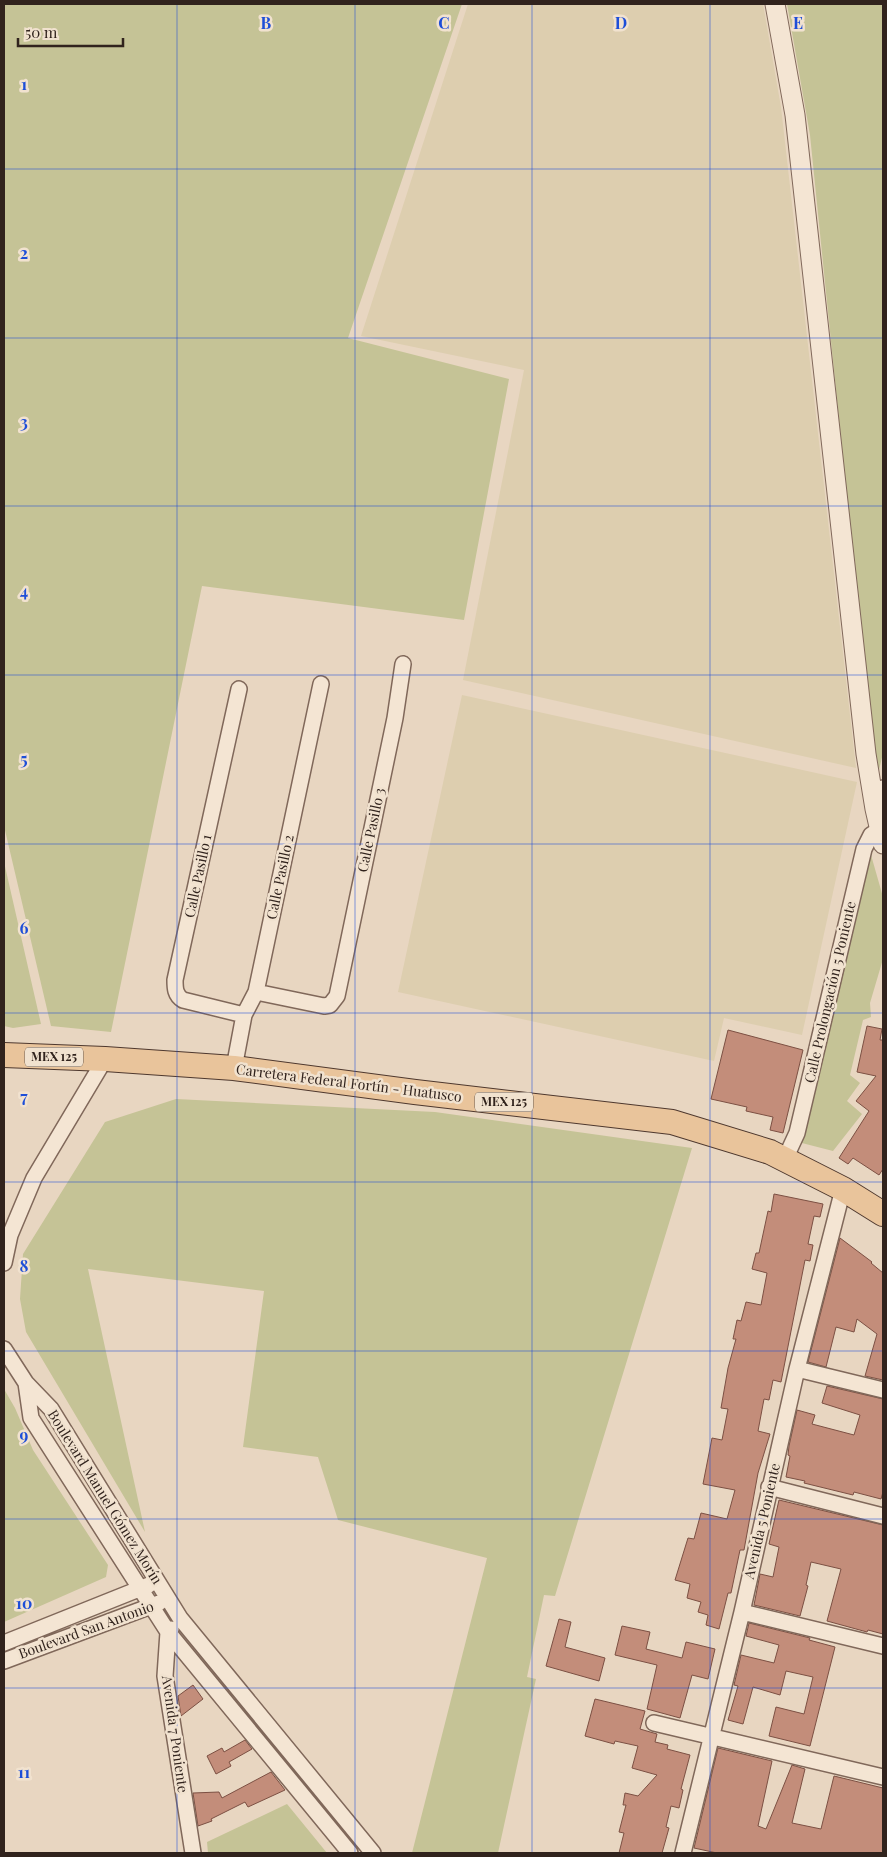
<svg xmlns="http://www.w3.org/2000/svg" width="887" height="1857" font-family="'Playfair Display',serif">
  <rect width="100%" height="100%" fill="#e8d6c1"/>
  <path fill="#ddceaf" d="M 468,4 L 763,4 L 781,107 L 856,768 L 463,680 L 524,370 L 361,336 Z
    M 462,695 L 857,782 L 802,1035 L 724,1018 L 714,1061 L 398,992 Z"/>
  <path fill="#c5c396" d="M 4,4 L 462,4 L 348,338 L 509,379 L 464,620 L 202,586 L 111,1032 L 51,1026 L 4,826 Z
    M 787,4 L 883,4 L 883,753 L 876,783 L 810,135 Z
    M 871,855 L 883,897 L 883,959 L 870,1003 L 871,1017 L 863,1020 L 850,1075 L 860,1083 L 847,1101 L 862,1114 L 833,1151 L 798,1142 Z
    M 4,862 L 41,1024 L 13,1028 L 4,1026 Z
    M 176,1099 L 435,1112 L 692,1148 L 555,1596 L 544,1595 L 527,1677 L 536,1679 L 498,1853 L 412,1853 L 487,1558 L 338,1520 L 318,1457 L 243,1447 L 264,1291 L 88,1269 L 145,1532 L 26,1332 L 20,1299 L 23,1254 L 105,1122 Z
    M 4,1389 L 15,1408 L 33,1450 L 108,1565 L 106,1577 L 4,1622 Z
    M 287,1804 L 327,1853 L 208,1853 L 207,1842 Z"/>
  <path fill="#c38d7a" stroke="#7c5043" d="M 867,1026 L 882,1029 L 880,1040 L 883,1040 L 883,1169 L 879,1175 L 853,1158 L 848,1164 L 839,1158 L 869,1111 L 856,1101 L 876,1076 L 857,1072 Z
    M 728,1030 L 803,1050 L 783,1133 L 770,1130 L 773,1117 L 746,1111 L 747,1107 L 711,1099 Z
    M 774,1194 L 823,1204 L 820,1217 L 814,1216 L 808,1244 L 813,1245 L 810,1261 L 805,1260 L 781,1382 L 773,1380 L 769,1400 L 764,1399 L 758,1431 L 770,1434 L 758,1473 L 744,1550 L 740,1550 L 731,1593 L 728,1593 L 719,1629 L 706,1625 L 708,1615 L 698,1612 L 701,1602 L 687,1598 L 690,1584 L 675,1580 L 688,1538 L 694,1539 L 701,1513 L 727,1519 L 735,1490 L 703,1484 L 712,1438 L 722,1440 L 728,1409 L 721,1408 L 728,1368 L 736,1339 L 733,1339 L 737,1320 L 741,1321 L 746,1302 L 761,1305 L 767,1273 L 752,1269 L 756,1253 L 759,1253 L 768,1211 L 771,1212 Z
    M 840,1238 L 872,1262 L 871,1263 L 883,1273 L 883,1380 L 865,1376 L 877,1334 L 857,1319 L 854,1332 L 836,1327 L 826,1367 L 808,1362 Z
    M 827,1386 L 883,1399 L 883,1492 L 881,1499 L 854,1492 L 853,1495 L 804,1483 L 805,1481 L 786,1477 L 790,1456 L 788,1455 L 789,1446 L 797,1410 L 815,1415 L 812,1424 L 854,1435 L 860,1415 L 822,1403 Z
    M 779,1500 L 883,1525 L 883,1634 L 868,1630 L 867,1632 L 827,1621 L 841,1569 L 811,1562 L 806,1585 L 808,1586 L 800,1616 L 754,1605 L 760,1574 L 773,1577 L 779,1547 L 769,1544 Z
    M 559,1619 L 571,1622 L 565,1647 L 605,1658 L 599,1681 L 546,1666 Z
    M 749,1623 L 810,1638 L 809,1640 L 835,1647 L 810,1746 L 769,1736 L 776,1707 L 804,1714 L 813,1677 L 786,1671 L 780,1695 L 753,1687 L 743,1724 L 728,1720 L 738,1686 L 734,1685 L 741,1655 L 774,1663 L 779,1645 L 746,1636 Z
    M 622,1626 L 650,1632 L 646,1649 L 682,1658 L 686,1642 L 715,1649 L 708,1679 L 692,1675 L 680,1718 L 647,1709 L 657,1665 L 615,1655 Z
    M 193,1685 L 203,1699 L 181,1716 L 178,1696 Z
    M 595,1699 L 645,1711 L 640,1729 L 657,1734 L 655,1742 L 668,1745 L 667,1749 L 690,1755 L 681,1789 L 683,1790 L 679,1808 L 671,1806 L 666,1827 L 669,1828 L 662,1853 L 619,1853 L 624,1833 L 619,1832 L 626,1805 L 623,1805 L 625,1793 L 638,1796 L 657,1775 L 632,1768 L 638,1746 L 615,1741 L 614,1744 L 585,1736 Z
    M 245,1740 L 252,1749 L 229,1762 L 231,1766 L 216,1774 L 207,1756 L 222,1748 L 224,1752 Z
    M 718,1748 L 772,1761 L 758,1826 L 766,1829 L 792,1765 L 805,1769 L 792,1823 L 821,1829 L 834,1776 L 883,1788 L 883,1853 L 717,1853 L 694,1848 Z
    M 271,1772 L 285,1790 L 248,1807 L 245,1802 L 211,1819 L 212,1821 L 198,1826 L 193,1793 L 219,1792 L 222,1798 Z"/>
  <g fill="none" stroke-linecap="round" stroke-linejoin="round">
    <defs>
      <path id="minor" d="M 239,689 L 175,980 C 175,988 175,995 183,1000 L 244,1015
        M 878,813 L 883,788
        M 256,992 L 324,1006 L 330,1005 L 337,996 L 395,718 L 403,664
        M 234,1068 L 244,1015 L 256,992 L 321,684
        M 785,1159 L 797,1133 L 864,849 L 871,835 L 880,829
        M 4,1263 L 10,1235 L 34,1178 L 105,1059
        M 4,1349 L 26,1383 L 51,1409 L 180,1618 L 373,1853
        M 797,1369 L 883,1390
        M 26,1383 L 31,1418 L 168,1632 L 350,1853
        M 769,1487 L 883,1516
        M 742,1612 L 883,1646
        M 171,1629 L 168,1632 L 165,1676 L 193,1853
        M 4,1643 L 149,1585
        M 4,1661 L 159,1603
        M 654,1723 L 883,1777
        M 683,1853 L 742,1612 L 797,1369 L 843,1189"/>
      <path id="tertiary" d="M 775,4 L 795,115 L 866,754 L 875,809 L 883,844"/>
      <path id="primary" d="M 4,1055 L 105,1059 L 234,1068 L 415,1092 L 672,1122 L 770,1152 L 843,1189 L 883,1214"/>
    </defs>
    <use href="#minor" stroke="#80685a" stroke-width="18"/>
    <use href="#tertiary" stroke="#80685a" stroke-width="21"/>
    <use href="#primary" stroke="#4e382e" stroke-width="26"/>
    <use href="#minor" stroke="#f4e5d3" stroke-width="15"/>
    <use href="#tertiary" stroke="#f4e5d3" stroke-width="19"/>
    <use href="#primary" stroke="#e9c49b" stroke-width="24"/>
  </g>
  <path fill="none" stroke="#1d4ed8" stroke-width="1" stroke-opacity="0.55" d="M 177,4 L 177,1853M 355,4 L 355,1853M 532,4 L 532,1853M 710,4 L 710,1853M 4,169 L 883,169M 4,338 L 883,338M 4,506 L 883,506M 4,675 L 883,675M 4,844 L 883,844M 4,1013 L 883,1013M 4,1182 L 883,1182M 4,1351 L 883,1351M 4,1519 L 883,1519M 4,1688 L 883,1688"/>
  <g text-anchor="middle" stroke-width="5" stroke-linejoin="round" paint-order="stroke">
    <g fill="#f1e2cf" stroke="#6b5c52" stroke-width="1">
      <rect x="25" y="1047.5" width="58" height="19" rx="4"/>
      <rect x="475" y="1092.5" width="58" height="19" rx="4"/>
    </g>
    <g font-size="12" font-weight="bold" fill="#31231d">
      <text x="54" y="1061">MEX 125</text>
      <text x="504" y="1106">MEX 125</text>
    </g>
    <g font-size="14" fill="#31231d" stroke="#f1e2cf">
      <text transform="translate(371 830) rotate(-78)" y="5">Calle Pasillo 3</text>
      <text transform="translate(198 876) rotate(-78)" y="5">Calle Pasillo 1</text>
      <text transform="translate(280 877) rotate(-78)" y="5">Calle Pasillo 2</text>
      <text transform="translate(830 992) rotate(-77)" y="5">Calle Prolongación 5 Poniente</text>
      <text transform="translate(349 1083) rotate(7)" y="5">Carretera Federal Fortín - Huatusco</text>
      <text transform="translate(105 1497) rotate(58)" y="5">Boulevard Manuel Gómez Morín</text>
      <text transform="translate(762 1521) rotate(-77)" y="5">Avenida 5 Poniente</text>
      <text transform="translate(86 1630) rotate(-20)" y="5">Boulevard San Antonio</text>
      <text transform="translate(175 1734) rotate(82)" y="5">Avenida 7 Poniente</text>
    </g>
  </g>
  <g font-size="16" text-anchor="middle" font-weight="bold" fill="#1d4ed8" stroke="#f1e2cf" stroke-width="5" stroke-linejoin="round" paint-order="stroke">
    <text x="266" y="29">B</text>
    <text x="444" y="29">C</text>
    <text x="621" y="29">D</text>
    <text x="798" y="29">E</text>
    <text x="24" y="90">1</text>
    <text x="24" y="259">2</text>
    <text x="24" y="428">3</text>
    <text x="24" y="597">4</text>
    <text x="24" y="765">5</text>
    <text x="24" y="934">6</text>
    <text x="24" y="1103">7</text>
    <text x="24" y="1272">8</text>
    <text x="24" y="1441">9</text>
    <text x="24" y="1609">10</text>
    <text x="24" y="1778">11</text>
  </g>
  <rect width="887" height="1857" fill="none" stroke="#31231d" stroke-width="10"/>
  <path d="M18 38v8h105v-8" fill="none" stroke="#31231d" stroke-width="2.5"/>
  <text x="25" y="38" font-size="15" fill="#31231d" stroke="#f1e2cf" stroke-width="4" paint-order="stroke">50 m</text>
</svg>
